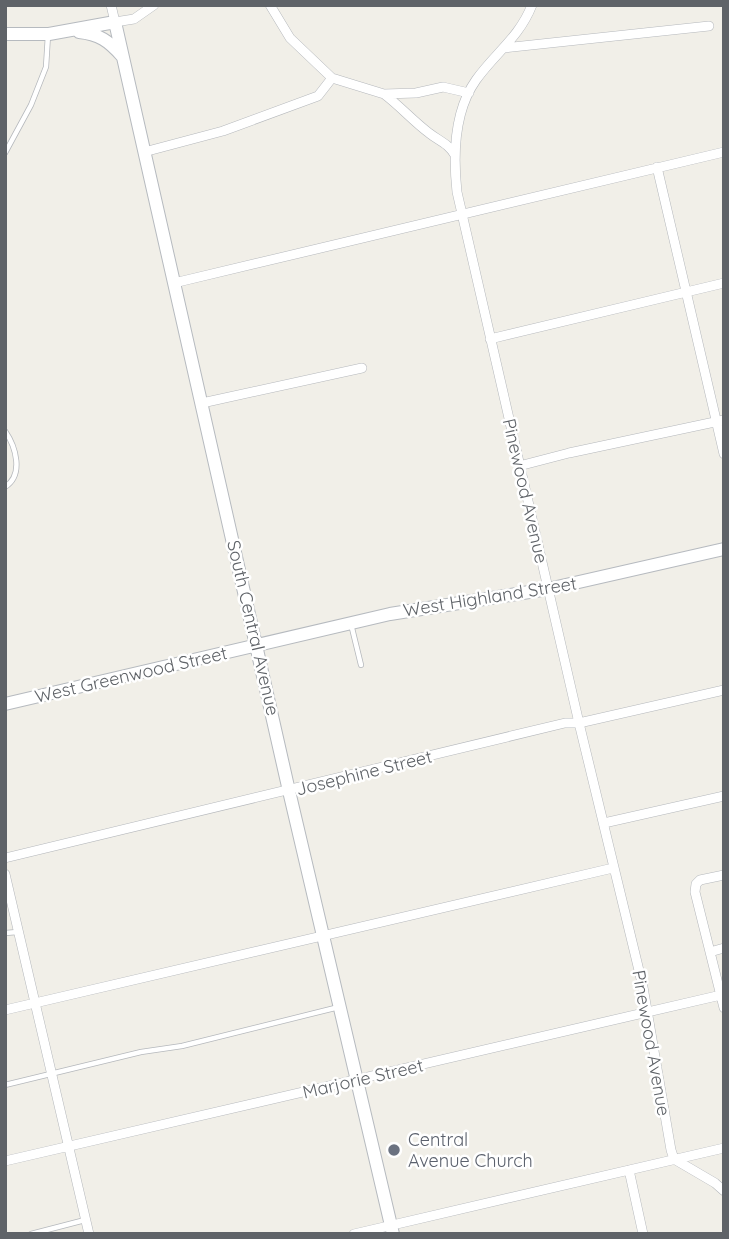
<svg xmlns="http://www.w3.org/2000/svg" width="729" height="1239" font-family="Quicksand,sans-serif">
  <rect width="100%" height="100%" fill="#f1efe8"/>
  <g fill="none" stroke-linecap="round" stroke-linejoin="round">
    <defs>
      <path id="lane" d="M 5,153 L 31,105 L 46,67 L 48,35
        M 5,431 C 16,447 24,475 5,487
        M 351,624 L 361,665
        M 5,933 L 18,932
        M 5,1085 L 141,1052 L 182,1046 L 339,1007
        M 31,1234 L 85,1220"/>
      <path id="street" d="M 111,5 L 115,22 L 134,19 L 154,5
        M 270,5 L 290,38 L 332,78 L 384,94 L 416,93 L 443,87 L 469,93
        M 532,5 C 519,38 495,53 476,80 C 454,111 453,155 457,192 L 579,723 L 643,987 L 671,1150 L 674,1159 L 715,1183 L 724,1191
        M 504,48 L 709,26
        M 384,94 C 400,106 413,121 429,133 C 439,141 448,143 455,155
        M 144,152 L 223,131 L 318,96 L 332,78
        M 657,167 L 724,454
        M 174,283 L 724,152
        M 490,339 L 724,283
        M 202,403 L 362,368
        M 519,466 L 569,453 L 724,420
        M 604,823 L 724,796
        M 5,858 L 565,723 L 579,723 L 724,690
        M 5,874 L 89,1234
        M 724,875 L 700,880 L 696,884 L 695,892 L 724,1008
        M 710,952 L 724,948
        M 5,1010 L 613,868
        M 5,1161 L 721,995
        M 629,1170 L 643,1234
        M 354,1234 L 724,1148"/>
      <path id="secondary" d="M 79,32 C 99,34 109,41 122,56
        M 5,34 L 49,34 L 115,22 L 289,791 L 393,1234
        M 5,704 L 390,614 L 548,589 L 724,549"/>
    </defs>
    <use href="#lane" stroke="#b5b8bc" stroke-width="6"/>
    <use href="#street" stroke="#b5b8bc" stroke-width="10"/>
    <use href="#secondary" stroke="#b6babf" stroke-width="14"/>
    <use href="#lane" stroke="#fff" stroke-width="4.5"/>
    <use href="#street" stroke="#fff" stroke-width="9"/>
    <use href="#secondary" stroke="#fff" stroke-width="12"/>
  </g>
  <circle fill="#6b7280" stroke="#fff" stroke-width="2.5" cx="394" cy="1150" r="7"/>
  <g text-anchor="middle" stroke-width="5" stroke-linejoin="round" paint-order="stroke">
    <g font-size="18" fill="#5f6368" stroke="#fff">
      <text transform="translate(525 491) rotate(77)" y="6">Pinewood Avenue</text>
      <text transform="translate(490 597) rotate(-9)" y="6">West Highland Street</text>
      <text transform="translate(253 628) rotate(77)" y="6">South Central Avenue</text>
      <text transform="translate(131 675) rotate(-13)" y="6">West Greenwood Street</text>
      <text transform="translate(364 773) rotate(-14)" y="6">Josephine Street</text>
      <text transform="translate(651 1043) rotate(80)" y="6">Pinewood Avenue</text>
      <text transform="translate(363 1079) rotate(-13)" y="6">Marjorie Street</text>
    </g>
    <g font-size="18" fill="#5b616d" stroke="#fff" text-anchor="start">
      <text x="408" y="1146">Central<tspan x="408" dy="21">Avenue Church</tspan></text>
    </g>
  </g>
  <rect width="729" height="1239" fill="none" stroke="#5f6368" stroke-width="14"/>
</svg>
